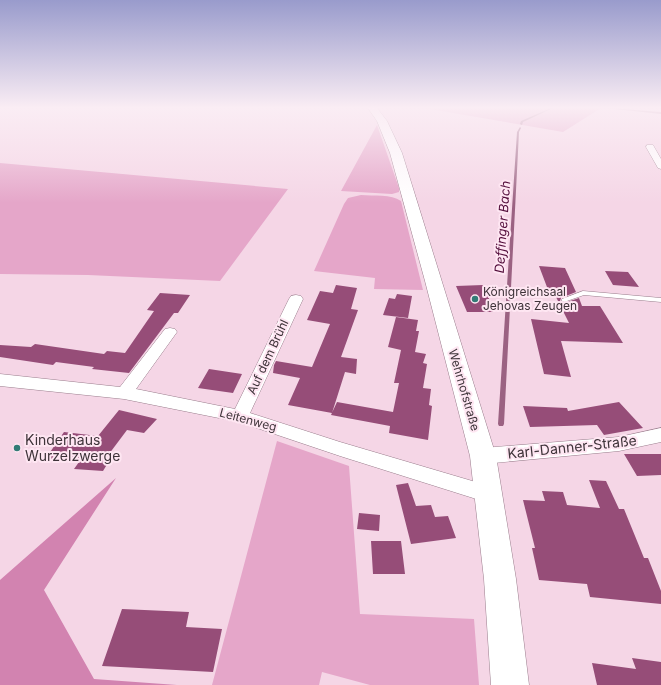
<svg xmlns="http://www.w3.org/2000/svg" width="661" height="685" font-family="Inter,sans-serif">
  <rect width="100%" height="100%" fill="#f5d6e6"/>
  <path fill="#e5a6c9" d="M 424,108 L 601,108 L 563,132 Z
    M 377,125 L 399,188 L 399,192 L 392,194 L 341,191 Z
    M 0,163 L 288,189 L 220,281 L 88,275 L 0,274 Z
    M 361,195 C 374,196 391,194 401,201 L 423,290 L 374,289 L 375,278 L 314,271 L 344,204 L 348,198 Z
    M 277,441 L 349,466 L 360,614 L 474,619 L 479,685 L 370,685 L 322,672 L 319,685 L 212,685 Z"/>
  <path fill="#d283b0" d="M 116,478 L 44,590 L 94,679 L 177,685 L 0,685 L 0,580 Z"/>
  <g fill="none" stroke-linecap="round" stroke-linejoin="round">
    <path fill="#9b6282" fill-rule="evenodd" d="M 551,108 L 553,108 L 523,122 L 522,125 L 520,124 L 521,121 Z
      M 606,108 L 609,108 L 661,112 L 661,114 Z
      M 520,127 L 521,128 L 519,132 L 504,424 L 503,426 L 499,426 L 498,424 L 517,132 Z"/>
  </g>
  <path fill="#964d78" d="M 539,266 L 565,268 L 576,292 L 561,298 L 560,301 L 564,303 L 579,298 L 582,306 L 600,306 L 623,343 L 561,341 L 571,377 L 544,374 L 531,319 L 569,323 L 555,295 L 550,295 Z
    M 605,271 L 628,272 L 639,287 L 613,285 Z
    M 336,285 L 357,288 L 351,309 L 358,310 L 341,357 L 357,359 L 356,374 L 345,372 L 332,413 L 288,405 L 300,378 L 273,373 L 274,365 L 276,361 L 312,367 L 330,324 L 307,320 L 320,291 L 333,293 Z
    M 483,285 L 495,312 L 467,312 L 456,286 Z
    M 160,293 L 190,295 L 178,313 L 174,313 L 129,373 L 92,369 L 94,367 L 56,362 L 53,365 L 0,357 L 0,345 L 31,347 L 35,344 L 104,354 L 107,351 L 125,353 L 154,311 L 147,310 Z
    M 397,294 L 412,296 L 408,318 L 383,315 L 389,298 L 395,299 Z
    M 396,317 L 418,320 L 416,331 L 419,331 L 415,352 L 426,354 L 423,363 L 427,364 L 423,388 L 431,389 L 429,405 L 432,406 L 428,440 L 389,433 L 390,426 L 331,415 L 337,402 L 393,412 L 399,383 L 394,383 L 401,350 L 388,347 Z
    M 209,369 L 242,374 L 233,393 L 198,388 Z
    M 619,402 L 643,428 L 604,435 L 597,425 L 530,427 L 523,406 L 567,408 L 568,411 Z
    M 119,410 L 157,419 L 144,433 L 127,430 L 106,458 L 111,458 L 103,471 L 74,469 L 79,462 L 46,458 L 64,432 L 98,436 Z
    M 624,454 L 661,454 L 661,475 L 637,476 Z
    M 589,480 L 606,481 L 619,509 L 624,509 L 644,558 L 648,558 L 661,591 L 661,604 L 590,597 L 587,584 L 539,580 L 532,548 L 535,548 L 523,500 L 545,501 L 542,491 L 563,492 L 567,505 L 600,508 Z
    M 408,483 L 416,506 L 431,505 L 435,517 L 448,516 L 456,538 L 411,544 L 396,485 Z
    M 359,513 L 380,515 L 379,531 L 357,529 Z
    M 371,541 L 401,541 L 405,574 L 373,574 Z
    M 122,609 L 189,612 L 186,627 L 222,629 L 213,672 L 102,666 Z
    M 632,658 L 661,662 L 661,685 L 597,685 L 592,663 L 636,669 Z"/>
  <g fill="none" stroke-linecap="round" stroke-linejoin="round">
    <defs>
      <path id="lane" d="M 583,291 L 661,298 L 661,302 L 584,295 L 564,302 L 561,300 L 562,299 Z"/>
      <path id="street" d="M 647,145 L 653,145 L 661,159 L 661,169 L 658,168 L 646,147 Z
        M 296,295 L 301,296 L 303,299 L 250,413 L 340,442 L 496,488 L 499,494 L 496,500 L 489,503 L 340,456 L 239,422 L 124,399 L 0,386 L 0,374 L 120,387 L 165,329 L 170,328 L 175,329 L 177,332 L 136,389 L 235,409 L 289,299 L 291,296 Z
        M 661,428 L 661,442 L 619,451 L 483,464 L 476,461 L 473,456 L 476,451 L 483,448 L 619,437 Z"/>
      <path id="secondary" d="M 368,108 L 377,108 L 387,121 L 402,153 L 496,456 L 516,579 L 529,685 L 491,685 L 484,579 L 470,456 L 425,281 L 390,153 L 377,121 Z"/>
    </defs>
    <use href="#lane" stroke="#9a7e8d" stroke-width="1"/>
    <use href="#street" stroke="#9a7e8d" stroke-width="1"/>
    <use href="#secondary" stroke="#9a7e8d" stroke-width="1"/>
    <use href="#lane" fill="#fff" fill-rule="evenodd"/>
    <use href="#street" fill="#fff" fill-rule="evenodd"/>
    <use href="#secondary" fill="#fff" fill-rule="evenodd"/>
  </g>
  <linearGradient id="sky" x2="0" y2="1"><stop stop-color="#999bcc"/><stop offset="0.53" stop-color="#faedf4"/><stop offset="1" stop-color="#faedf4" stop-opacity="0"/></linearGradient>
  <rect width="661" height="203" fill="url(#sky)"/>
  <g fill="#327b76" stroke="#fee6f2" stroke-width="1.5">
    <circle cx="475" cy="299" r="4"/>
    <circle cx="17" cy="448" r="4"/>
  </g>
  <g text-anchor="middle" stroke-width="4" stroke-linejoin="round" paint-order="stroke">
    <g font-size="12" fill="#3e3339" stroke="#fee6f2" text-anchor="start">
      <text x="483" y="296">Königreichsaal<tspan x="483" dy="14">Jehovas Zeugen</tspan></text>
    </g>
    <g font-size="12" fill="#3e3339" stroke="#fee6f2">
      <text transform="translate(268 357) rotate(-65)" y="4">Auf dem Brühl</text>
      <text transform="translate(464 390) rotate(74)" y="4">Wehrhofstraße</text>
      <text transform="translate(248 420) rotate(15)" y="4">Leitenweg</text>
    </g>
    <g font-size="13" font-style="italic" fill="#530d3b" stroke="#fee6f2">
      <text transform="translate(502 227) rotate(-86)" y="5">Deffinger Bach</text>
    </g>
    <g font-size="14" fill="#3e3339" stroke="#fee6f2" text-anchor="start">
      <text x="25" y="445">Kinderhaus<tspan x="25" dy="16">Wurzelzwerge</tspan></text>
    </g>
    <g font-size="14" fill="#3e3339" stroke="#fee6f2">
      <text transform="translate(572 447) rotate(-6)" y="5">Karl-Danner-Straße</text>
    </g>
  </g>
</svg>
